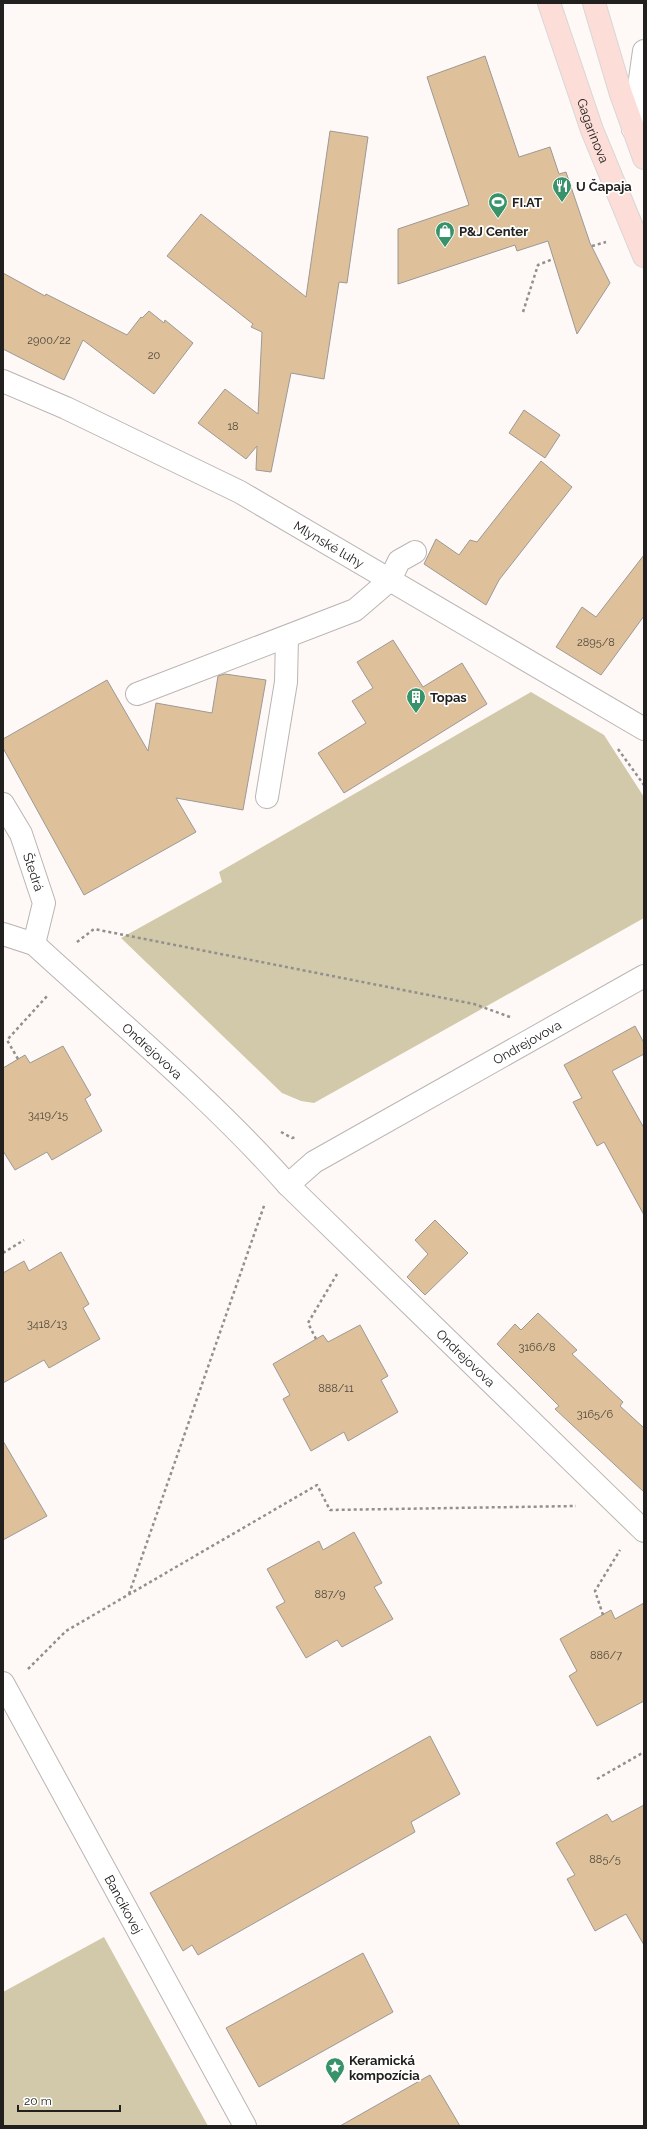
<svg xmlns="http://www.w3.org/2000/svg" width="647" height="2129" font-family="Raleway,sans-serif">
  <rect width="100%" height="100%" fill="#fef9f6"/>
  <path fill="#d1c9aa" d="M 531,692 L 604,735 L 644,797 L 644,918 L 314,1103 L 301,1101 L 282,1093 L 121,938 L 222,882 L 219,872 Z
    M 104,1937 L 208,2126 L 3,2126 L 3,1992 Z"/>
  <path fill="#dec19a" stroke="#9c9995" d="M 485,56 L 519,157 L 550,147 L 559,174 L 566,172 L 590,243 L 610,283 L 577,334 L 548,241 L 517,251 L 515,245 L 398,284 L 398,229 L 469,205 L 427,77 Z
    M 330,131 L 368,137 L 347,283 L 339,282 L 324,379 L 291,373 L 271,472 L 256,470 L 257,446 L 246,459 L 198,423 L 225,389 L 258,414 L 262,332 L 251,327 L 253,324 L 167,256 L 201,214 L 306,297 Z
    M 3,273 L 45,296 L 46,294 L 127,335 L 141,317 L 142,318 L 149,311 L 164,323 L 165,320 L 193,343 L 154,394 L 83,340 L 64,380 L 3,349 Z
    M 524,410 L 560,435 L 545,458 L 509,433 Z
    M 541,461 L 572,487 L 499,580 L 486,605 L 424,564 L 436,539 L 459,555 L 470,540 L 477,542 Z
    M 644,555 L 644,616 L 601,675 L 556,647 L 582,607 L 596,617 Z
    M 393,640 L 423,687 L 462,663 L 487,704 L 344,793 L 318,753 L 366,723 L 352,701 L 373,688 L 357,662 Z
    M 225,674 L 266,680 L 243,810 L 176,798 L 196,832 L 84,895 L 3,748 L 3,739 L 107,680 L 148,751 L 156,703 L 212,713 L 218,676 Z
    M 635,1026 L 644,1043 L 644,1054 L 612,1071 L 644,1128 L 644,1215 L 604,1142 L 597,1146 L 573,1102 L 582,1098 L 564,1065 Z
    M 63,1046 L 91,1095 L 85,1099 L 102,1131 L 52,1160 L 47,1152 L 15,1170 L 3,1151 L 3,1068 L 25,1055 L 30,1063 Z
    M 435,1220 L 468,1253 L 425,1295 L 407,1277 L 428,1254 L 415,1240 Z
    M 61,1252 L 89,1304 L 83,1308 L 100,1339 L 49,1368 L 44,1360 L 3,1383 L 3,1273 L 24,1261 L 29,1271 Z
    M 538,1313 L 577,1350 L 572,1354 L 623,1402 L 620,1406 L 644,1428 L 644,1492 L 555,1409 L 559,1406 L 497,1344 L 515,1324 L 521,1330 Z
    M 360,1325 L 388,1376 L 381,1380 L 398,1412 L 348,1441 L 344,1432 L 311,1451 L 283,1399 L 290,1395 L 273,1364 L 323,1335 L 328,1342 Z
    M 3,1441 L 47,1516 L 3,1540 Z
    M 354,1532 L 382,1583 L 374,1587 L 393,1619 L 342,1647 L 337,1640 L 306,1658 L 276,1607 L 285,1602 L 267,1569 L 319,1541 L 323,1550 Z
    M 644,1603 L 644,1701 L 597,1726 L 569,1676 L 577,1671 L 560,1639 L 611,1610 L 615,1619 Z
    M 430,1736 L 460,1794 L 411,1822 L 415,1832 L 265,1917 L 198,1955 L 192,1945 L 183,1951 L 150,1893 Z
    M 644,1805 L 644,1945 L 626,1914 L 595,1931 L 567,1879 L 575,1875 L 556,1843 L 607,1814 L 612,1822 Z
    M 363,1953 L 393,2012 L 259,2087 L 226,2028 Z
    M 430,2075 L 460,2126 L 340,2126 Z"/>
  <g fill="none" stroke-linecap="round" stroke-linejoin="round">
    <defs>
      <g id="minor">
        <path d="M 633,129 L 644,51"/>
        <path id="s1" d="M 3,381 L 66,408 L 240,492 L 644,729"/>
        <path d="M 137,694 L 355,610 L 390,580 L 399,561 L 415,552"/>
        <path d="M 267,797 L 286,682 L 287,637"/>
        <path id="s2" d="M 3,804 L 21,834 L 44,903 L 34,944"/>
        <path id="s3" d="M 3,934 L 34,944 C 120,1023 211,1098 288,1185 L 314,1162 L 644,976"/>
        <path id="s4" d="M 288,1185 L 644,1531"/>
        <path id="s5" d="M 3,1683 L 245,2126"/>
      </g>
      <g id="major">
        <path id="s6" d="M 549,3 L 592,130 L 644,256"/>
        <path d="M 594,3 L 621,94 L 644,158"/>
      </g>
    </defs>
    <use href="#minor" stroke="#bab5b2" stroke-width="24"/>
    <use href="#major" stroke="#d7d7d6" stroke-width="24"/>
    <path stroke="#928f8c" stroke-width="2.5" stroke-dasharray="3 3" stroke-linecap="butt" d="M 592,246 L 606,242
      M 523,312 L 538,265 L 553,259
      M 618,749 L 644,785
      M 77,942 L 94,929 L 474,1004 L 510,1017
      M 18,1059 L 7,1040 L 48,995
      M 281,1132 L 292,1138 L 296,1137
      M 3,1253 L 24,1240
      M 316,1339 L 308,1323 L 337,1274
      M 129,1594 L 265,1203
      M 603,1615 L 595,1591 L 620,1550
      M 28,1669 L 66,1631 L 317,1485 L 330,1510 L 576,1506
      M 597,1779 L 644,1752"/>
    <use href="#minor" stroke="#fff" stroke-width="22"/>
    <use href="#major" stroke="#fdddd7" stroke-width="22"/>
  </g>
  <defs>
    <symbol id="restaurant-pin" viewBox="-11 -11 22 30"><path d="M0 17L-7.5 6A9.5 9.5 0 1 1 7.5 6Z" fill="#38936a" stroke="#fff"/><path d="M-5-6h1v4h1v-4h1v4h1v-4h1v5L-1.5 .5V6h-2V.5L-5-1ZM5-6V6H3V1.5H1.5Q1.5-4 5-6Z" fill="#fff"/></symbol>
    <symbol id="stadium-pin" viewBox="-11 -11 22 30"><path d="M0 17L-7.5 6A9.5 9.5 0 1 1 7.5 6Z" fill="#38936a" stroke="#fff"/><path d="M0-5a6.5 5 0 1 0 0 10a6.5 5 0 1 0 0-10ZM-3.5-1.8h7v3.6h-7Z" fill="#fff"/></symbol>
    <symbol id="shop-pin" viewBox="-11 -11 22 30"><path d="M0 17L-7.5 6A9.5 9.5 0 1 1 7.5 6Z" fill="#38936a" stroke="#fff"/><path d="M-5-2.5h2.3a2.7 3.5 0 0 1 5.4 0H5L5.5 6h-11ZM-1.5-2.5h3a1.5 2.3 0 0 0-3 0Z" fill="#fff"/></symbol>
    <symbol id="building-pin" viewBox="-11 -11 22 30"><path d="M0 17L-7.5 6A9.5 9.5 0 1 1 7.5 6Z" fill="#38936a" stroke="#fff"/><path d="M-4-6H4V6H1V3H-1V6H-4ZM-2.5-4.3h1.7v1.8h-1.7ZM.8-4.3h1.7v1.8H.8ZM-2.5-1h1.7V.8h-1.7ZM.8-1h1.7V.8H.8Z" fill="#fff"/></symbol>
    <symbol id="sight-pin" viewBox="-11 -11 22 30"><path d="M0 17L-7.5 6A9.5 9.5 0 1 1 7.5 6Z" fill="#38936a" stroke="#fff"/><path d="M0-6L1.8-2.2L6-1.7L2.9 1.2L3.7 5.4L0 3.3L-3.7 5.4L-2.9 1.2L-6-1.7L-1.8-2.2Z" fill="#fff"/></symbol>
  </defs>
  <g fill-rule="evenodd">
    <use href="#restaurant-pin" x="551" y="175" width="22" height="30"/>
    <use href="#stadium-pin" x="487" y="191" width="22" height="30"/>
    <use href="#shop-pin" x="434" y="220" width="22" height="30"/>
    <use href="#building-pin" x="405" y="686" width="22" height="30"/>
    <use href="#sight-pin" x="324" y="2056" width="22" height="30"/>
  </g>
  <g text-anchor="middle" stroke-width="3.5" stroke-linejoin="round" paint-order="stroke">
    <g font-size="11" fill="#50483d">
      <text x="49" y="344">2900/22</text>
      <text x="154" y="359">20</text>
      <text x="233" y="430">18</text>
      <text x="596" y="646">2895/8</text>
      <text x="48" y="1119">3419/15</text>
      <text x="47" y="1328">3418/13</text>
      <text x="537" y="1351">3166/8</text>
      <text x="336" y="1392">888/11</text>
      <text x="595" y="1418">3165/6</text>
      <text x="330" y="1598">887/9</text>
      <text x="606" y="1659">886/7</text>
      <text x="605" y="1863">885/5</text>
    </g>
    <g font-size="13" fill="#21201e" stroke="#fff">
      <text dy="5" stroke="none"><textPath href="#s6" startOffset="135">Gagarinova</textPath></text>
      <text dy="5" stroke="none"><textPath href="#s1" startOffset="365">Mlynské luhy</textPath></text>
      <text dy="5" stroke="none"><textPath href="#s2" startOffset="75">Štedrá</textPath></text>
      <text dy="5" stroke="none"><textPath href="#s3" startOffset="662">Ondrejovova</textPath></text>
      <text dy="5" stroke="none"><textPath href="#s3" startOffset="192">Ondrejovova</textPath></text>
      <text dy="5" stroke="none"><textPath href="#s4" startOffset="248">Ondrejovova</textPath></text>
      <text dy="5" stroke="none"><textPath href="#s5" startOffset="252">Bancíkovej</textPath></text>
    </g>
    <g font-size="13" font-weight="bold" fill="#21201e" stroke="#fff" text-anchor="start">
      <text x="576" y="191">U Čapaja</text>
      <text x="512" y="207">FI.AT</text>
      <text x="459" y="236">P&amp;J Center</text>
      <text x="430" y="702">Topas</text>
      <text x="349" y="2065">Keramická<tspan x="349" dy="15">kompozícia</tspan></text>
    </g>
  </g>
  <rect width="647" height="2129" fill="none" stroke="#21201e" stroke-width="8"/>
  <path d="M18 2105v6h102v-6" fill="none" stroke="#21201e" stroke-width="2"/>
  <text x="24" y="2105" font-size="12" fill="#21201e" stroke="#ffffff" stroke-width="3" paint-order="stroke">20 m</text>
</svg>
